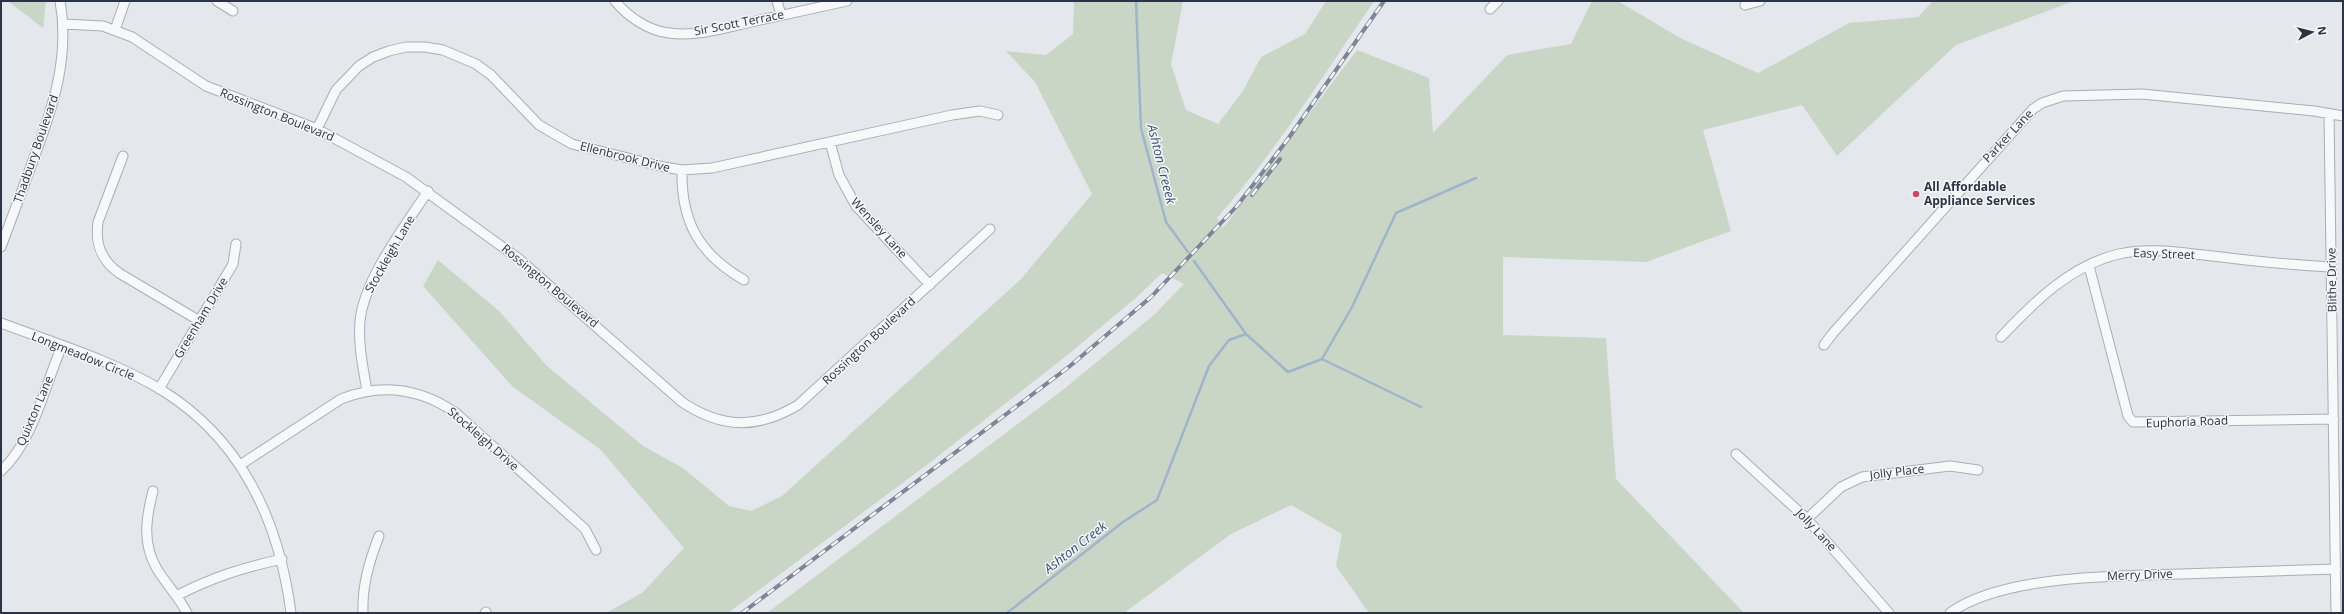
<svg xmlns="http://www.w3.org/2000/svg" width="2344" height="614" font-family="'Open Sans',sans-serif">
  <rect width="100%" height="100%" fill="#e4e7ec"/>
  <path fill="#c9d6c5" d="M 1,1 L 46,1 L 43,28 L 9,2 Z
    M 1074,1 L 1183,1 L 1171,64 L 1186,110 L 1218,124 L 1243,91 L 1261,57 L 1305,34 L 1326,1 L 1374,1 C 1324,75 1276,151 1217,218 L 1223,228 L 1357,50 L 1429,78 L 1433,133 L 1507,55 L 1571,44 L 1592,1 L 1618,1 L 1680,38 L 1758,73 L 1849,23 L 1918,17 L 1933,1 L 2074,1 L 1956,45 L 1837,156 L 1802,105 L 1703,130 L 1731,231 L 1646,262 L 1503,257 L 1503,335 L 1606,338 L 1616,479 L 1744,613 L 1369,613 L 1336,566 L 1342,534 L 1291,505 L 1231,534 L 1124,613 L 767,613 L 1064,389 L 1155,314 L 1184,284 L 1162,273 L 1138,296 L 1065,357 L 928,464 L 728,613 L 606,613 L 642,593 L 684,548 L 601,450 L 513,387 L 423,286 L 438,260 L 499,311 L 547,366 L 643,446 L 683,468 L 729,506 L 751,511 L 782,496 L 1021,279 L 1092,194 L 1035,82 L 1006,51 L 1046,55 L 1073,34 Z"/>
  <g fill="none" stroke-linecap="round" stroke-linejoin="round">
    <path stroke="#9fb4cc" stroke-width="2.5" d="M 1136,1 L 1141,128 L 1166,222 L 1188,252
      M 1194,261 L 1246,334 L 1288,372 L 1322,359 L 1421,407
      M 1322,359 L 1352,307 L 1396,213 L 1476,178
      M 1007,613 L 1123,522 L 1157,500 L 1209,366 L 1229,340 L 1246,334"/>
    <defs>
      <path id="street" d="M 217,1 L 233,11
        M 615,1 C 628,17 649,31 669,33 C 696,37 725,28 751,22 C 783,15 815,8 847,1
        M 777,1 L 781,15
        M 1745,5 L 1760,1
        M 1490,9 L 1498,1
        M 63,24 L 103,26 L 132,37 L 206,86 L 317,129 L 406,177 L 519,259 L 682,402 C 722,429 758,429 798,405 L 990,229
        M 115,30 L 125,1
        M 2329,114 L 2336,613
        M 317,129 L 336,90 L 359,66 L 373,57 L 389,51 L 406,47 L 425,47 L 443,50 L 476,64 L 491,75 L 539,125 L 572,144 L 664,167 L 682,170 L 712,168 L 952,115 L 980,111 L 998,115
        M 830,142 L 839,175 L 856,206 L 930,285
        M 123,156 L 98,222 C 95,244 101,260 119,273 L 198,320
        M 682,170 C 681,222 699,254 744,280
        M 1,247 C 12,218 23,188 34,158 C 53,107 70,57 60,1
        M 2089,266 L 2128,416 L 2133,422 L 2334,419
        M 1,323 C 54,343 111,360 160,389 C 242,439 279,521 291,613
        M 2001,337 C 2034,302 2071,265 2119,254 C 2149,247 2182,253 2213,256 C 2252,261 2292,265 2331,267
        M 1824,345 L 1833,333 L 2033,109 L 2042,103 L 2063,96 L 2142,94 L 2314,111 L 2343,116
        M 159,389 L 233,264 L 236,244
        M 367,391 C 363,367 358,345 360,321 C 364,279 405,226 428,191
        M 1736,454 L 1807,519 L 1889,613
        M 240,465 L 341,399 C 381,383 420,388 456,413 L 585,529 L 596,550
        M 1,471 C 34,440 44,387 62,346
        M 153,491 C 146,518 142,544 157,569 C 166,584 179,597 187,613
        M 1807,519 L 1841,487 L 1862,477 L 1950,466 L 1978,470
        M 176,596 C 213,577 242,568 282,559
        M 363,613 C 362,586 369,562 379,536
        M 485,613 L 486,612
        M 1950,613 C 2002,575 2117,576 2181,574 C 2233,572 2284,571 2336,569"/>
    </defs>
    <use href="#street" stroke="#a9aeb7" stroke-width="11"/>
    <use href="#street" stroke="#f7f8fa" stroke-width="9"/>
    <defs>
      <path id="rail" d="M 1252,195 L 1280,159
        M 742,613 L 1070,366 L 1151,297 L 1237,206 L 1288,139 L 1384,1"/>
    </defs>
    <use href="#rail" stroke="#7d8696" stroke-width="4"/>
    <use href="#rail" stroke="#f4f6f9" stroke-width="2.5" stroke-dasharray="8" stroke-linecap="butt"/>
  </g>
  <circle fill="#d1495b" stroke="#f4f6f9" stroke-width="1.5" cx="1916" cy="194" r="4"/>
  <g text-anchor="middle" stroke-width="3" stroke-linejoin="round" paint-order="stroke">
    <g font-size="12" fill="#2b3445" stroke="#f4f6f9">
      <text transform="translate(739 23) rotate(-11)" y="4">Sir Scott Terrace</text>
      <text transform="translate(277 115) rotate(22)" y="4">Rossington Boulevard</text>
      <text transform="translate(2008 136) rotate(-47)" y="4">Parker Lane</text>
      <text transform="translate(36 149) rotate(-71)" y="4">Thadbury Boulevard</text>
      <text transform="translate(625 157) rotate(14)" y="4">Ellenbrook Drive</text>
      <text transform="translate(879 228) rotate(48)" y="4">Wensley Lane</text>
      <text transform="translate(390 254) rotate(-60)" y="4">Stockleigh Lane</text>
      <text transform="translate(2164 254) rotate(2)" y="4">Easy Street</text>
      <text transform="translate(2332 280) rotate(-91)" y="4">Blithe Drive</text>
      <text transform="translate(550 286) rotate(40)" y="4">Rossington Boulevard</text>
      <text transform="translate(201 318) rotate(-59)" y="4">Greenham Drive</text>
      <text transform="translate(869 341) rotate(-43)" y="4">Rossington Boulevard</text>
      <text transform="translate(83 356) rotate(22)" y="4">Longmeadow Circle</text>
      <text transform="translate(35 411) rotate(-67)" y="4">Quixton Lane</text>
      <text transform="translate(2187 422) rotate(-2)" y="4">Euphoria Road</text>
      <text transform="translate(483 439) rotate(41)" y="4">Stockleigh Drive</text>
      <text transform="translate(1897 472) rotate(-7)" y="4">Jolly Place</text>
      <text transform="translate(1816 530) rotate(47)" y="4">Jolly Lane</text>
      <text transform="translate(2140 575) rotate(-2)" y="4">Merry Drive</text>
    </g>
    <g font-size="12" font-weight="bold" fill="#2b3445" stroke="#f4f6f9" text-anchor="start">
      <text x="1924" y="191">All Affordable<tspan x="1924" dy="14">Appliance Services</tspan></text>
    </g>
    <g font-size="13" font-style="italic" fill="#34527a" stroke="#f4f6f9">
      <text transform="translate(1162 164) rotate(76)" y="5">Ashton Creeek</text>
      <text transform="translate(1075 547) rotate(-38)" y="5">Ashton Creek</text>
    </g>
  </g>
  <rect width="2344" height="614" fill="none" stroke="#2b3445" stroke-width="4"/>
  <g transform="translate(2312 32) rotate(83)" stroke="#f4f6f9" stroke-width="3" paint-order="stroke">
  <path d="M0-3L7 15L0 10L-7 15Z" fill="#2b3445"/>
  <text y="-6" font-size="11" font-weight="bold" text-anchor="middle" fill="#2b3445">N</text>
  </g>
</svg>
